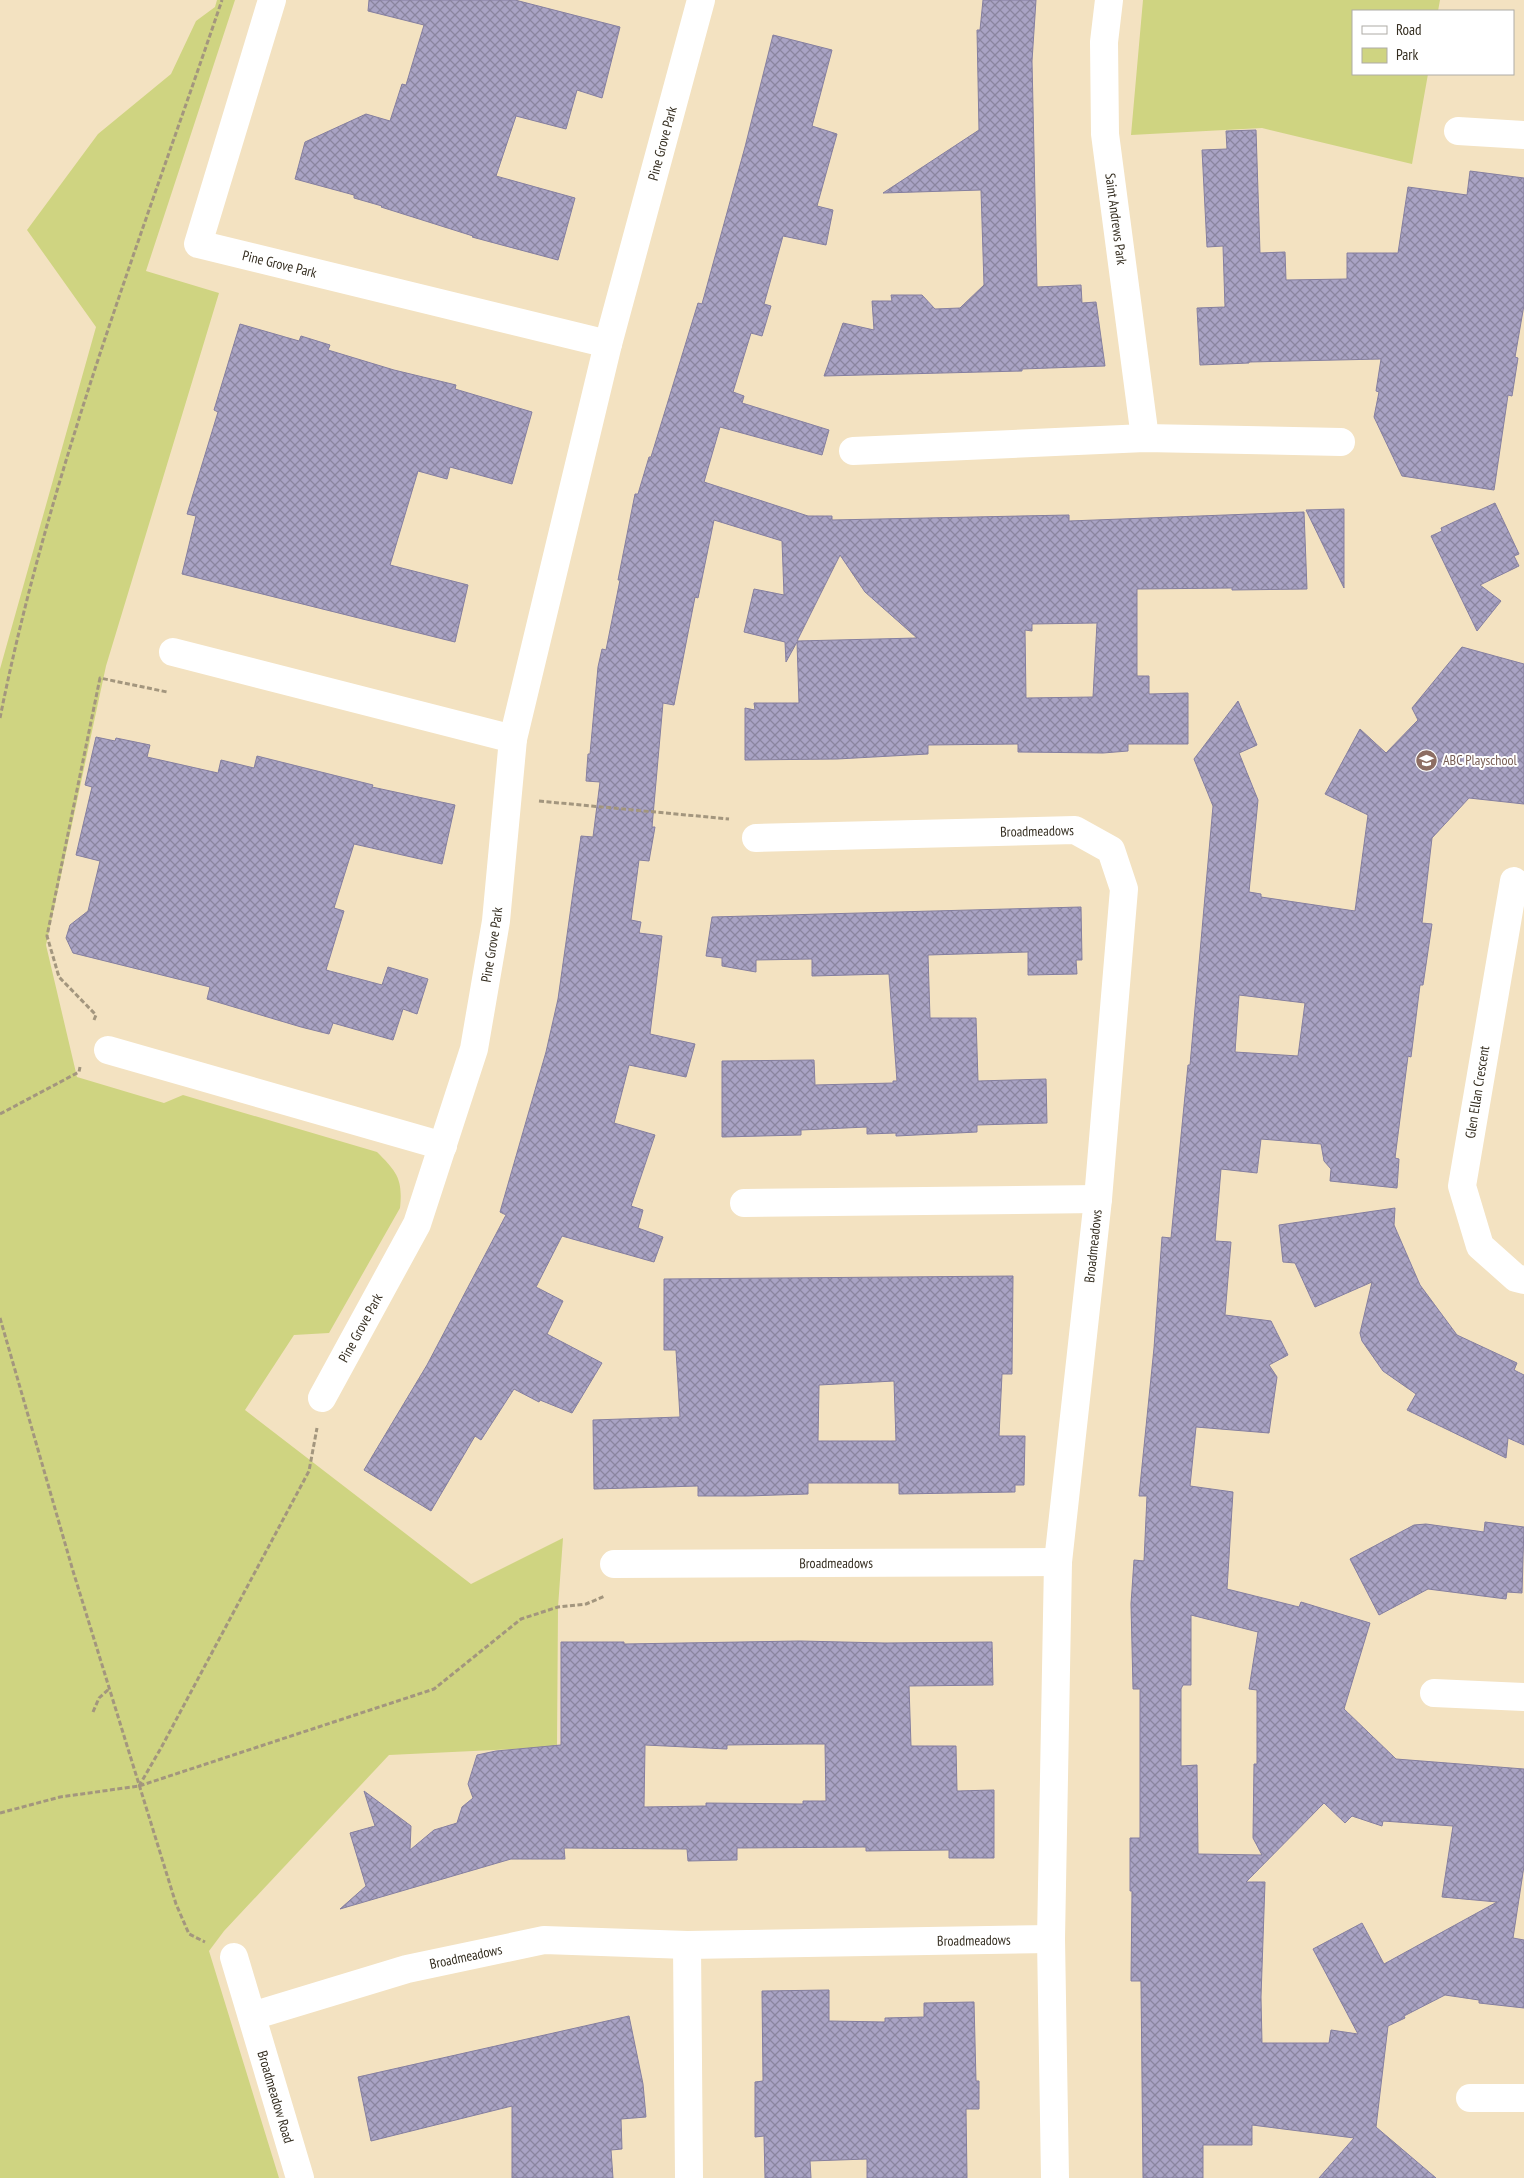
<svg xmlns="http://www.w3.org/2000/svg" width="1524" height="2178" font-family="'PT Sans Narrow',sans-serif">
  <defs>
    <pattern id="building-cross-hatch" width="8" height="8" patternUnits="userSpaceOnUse" patternTransform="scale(1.25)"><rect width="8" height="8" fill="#a9a3c4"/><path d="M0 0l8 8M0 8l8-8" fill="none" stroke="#8a859f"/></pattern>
  </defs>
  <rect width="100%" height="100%" fill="#f3e2c1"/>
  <path fill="#cfd481" d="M 217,0 L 235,0 L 146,271 L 219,293 L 106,666 L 46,945 L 77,1077 L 164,1103 L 183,1095 L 377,1152 C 397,1172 403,1179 400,1208 L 329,1333 L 294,1335 L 245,1410 L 471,1584 L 563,1538 L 558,1607 L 557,1747 L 389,1755 L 224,1931 L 209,1951 L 279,2178 L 0,2178 L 0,669 L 96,327 L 27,230 L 98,134 L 171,74 L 196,21 L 215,7 Z
    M 1143,0 L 1440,0 L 1438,11 L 1353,11 L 1353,74 L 1428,74 L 1412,164 L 1262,128 L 1131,135 Z"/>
  <path fill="url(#building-cross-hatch)" stroke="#857f9f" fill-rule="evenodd" d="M 369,0 L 515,0 L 620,27 L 602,98 L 577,90 L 566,129 L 516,116 L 496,176 L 575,198 L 558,260 L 472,237 L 473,236 L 381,207 L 382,206 L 354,198 L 354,195 L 295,179 L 305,142 L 366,114 L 390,121 L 402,84 L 406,85 L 424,25 L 368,11 Z
    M 983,0 L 1036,0 L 1032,61 L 1037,287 L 1081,285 L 1082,303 L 1096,302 L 1105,366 L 1022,369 L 1022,371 L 824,376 L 843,323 L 874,330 L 872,301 L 892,301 L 891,295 L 922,295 L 935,309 L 960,308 L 984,285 L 981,190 L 883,193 L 979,130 L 977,30 L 980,30 Z
    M 773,35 L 832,50 L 812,126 L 837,134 L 817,206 L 833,210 L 826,245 L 783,236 L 764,304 L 771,306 L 762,336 L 751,333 L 733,392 L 744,396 L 742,403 L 829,430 L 822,455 L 720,427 L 704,482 L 808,516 L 832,516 L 832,520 L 1069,515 L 1069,521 L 1304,512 L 1307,589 L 1232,590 L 1232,588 L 1137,589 L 1137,676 L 1149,676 L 1149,694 L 1188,693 L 1188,744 L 1128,744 L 1128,751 L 1103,753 L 1018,752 L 1018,744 L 928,745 L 928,754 L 837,759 L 745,760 L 745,708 L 755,710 L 754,703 L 799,703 L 797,642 L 786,662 L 785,642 L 744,632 L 754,589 L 784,595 L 782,541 L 714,520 L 698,598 L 695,597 L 674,705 L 663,703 L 652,827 L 655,827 L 649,861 L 639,860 L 631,920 L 641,922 L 639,933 L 662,936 L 650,1034 L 695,1044 L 686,1077 L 629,1065 L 614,1123 L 655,1135 L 631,1206 L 643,1210 L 638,1228 L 663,1237 L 654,1262 L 562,1236 L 536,1287 L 563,1301 L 547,1334 L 602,1363 L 572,1413 L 540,1400 L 539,1402 L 514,1389 L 481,1440 L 475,1436 L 431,1511 L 364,1470 L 427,1365 L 506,1215 L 500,1212 L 546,1052 L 558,999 L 581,836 L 593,837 L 600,782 L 586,781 L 588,754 L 590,754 L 598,667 L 602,649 L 606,650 L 620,580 L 618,580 L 635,494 L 638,494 L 649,457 L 651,457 L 698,303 L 702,304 L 745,147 ZM 840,555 L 865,592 L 917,638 L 797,641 ZM 1097,623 L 1093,697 L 1026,698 L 1025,630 L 1032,631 L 1032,624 Z
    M 1256,130 L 1260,253 L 1285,252 L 1286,280 L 1347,279 L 1347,253 L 1398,253 L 1408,187 L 1467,195 L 1470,171 L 1524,178 L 1524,305 L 1515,357 L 1518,358 L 1512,396 L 1508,395 L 1494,490 L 1402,476 L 1374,417 L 1379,392 L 1376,391 L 1381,359 L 1249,362 L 1249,363 L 1200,365 L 1197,308 L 1225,307 L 1223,246 L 1207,247 L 1202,150 L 1227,149 L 1226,131 Z
    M 240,324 L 299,341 L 301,336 L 330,345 L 328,350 L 394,370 L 456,385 L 455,389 L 532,412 L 512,484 L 450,467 L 447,479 L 418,471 L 390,565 L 468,585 L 455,642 L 182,574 L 196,516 L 187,514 L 218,412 L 214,410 Z
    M 1495,503 L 1519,554 L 1514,556 L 1519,566 L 1480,585 L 1501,601 L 1477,631 L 1431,536 L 1442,531 L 1441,528 Z
    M 1344,509 L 1344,588 L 1306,510 Z
    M 1462,647 L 1524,664 L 1524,804 L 1469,798 L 1432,838 L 1422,923 L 1432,924 L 1423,985 L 1420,985 L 1411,1057 L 1408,1056 L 1395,1158 L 1399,1159 L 1397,1188 L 1330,1181 L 1331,1169 L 1324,1161 L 1321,1144 L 1261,1139 L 1257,1173 L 1221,1169 L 1215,1241 L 1231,1242 L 1225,1315 L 1271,1321 L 1288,1355 L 1269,1365 L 1277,1377 L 1269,1433 L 1196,1427 L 1190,1486 L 1233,1492 L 1227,1589 L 1299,1607 L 1301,1602 L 1370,1623 L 1344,1709 L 1396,1759 L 1524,1769 L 1524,1866 L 1513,1938 L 1524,1940 L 1524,2008 L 1479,2003 L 1479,2000 L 1445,1995 L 1404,2016 L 1405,2018 L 1388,2026 L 1376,2127 L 1436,2178 L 1319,2178 L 1354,2138 L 1252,2125 L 1252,2145 L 1203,2145 L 1203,2178 L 1143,2178 L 1141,1981 L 1131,1981 L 1132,1891 L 1130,1891 L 1130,1838 L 1140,1838 L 1140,1689 L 1133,1689 L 1131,1604 L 1134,1560 L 1144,1561 L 1147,1496 L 1139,1496 L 1154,1348 L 1162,1237 L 1171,1238 L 1188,1065 L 1190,1065 L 1213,806 L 1194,759 L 1238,701 L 1257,745 L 1239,753 L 1258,800 L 1249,892 L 1261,894 L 1261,897 L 1355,911 L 1368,815 L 1325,794 L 1360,729 L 1386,753 L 1418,720 L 1412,708 ZM 1239,995 L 1305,1003 L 1298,1056 L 1235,1052 ZM 1191,1615 L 1258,1632 L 1249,1689 L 1257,1690 L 1257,1764 L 1254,1764 L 1253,1838 L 1262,1855 L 1198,1854 L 1197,1765 L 1181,1766 L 1181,1689 L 1183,1685 L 1191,1685 ZM 1324,1803 L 1345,1823 L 1352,1816 L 1382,1826 L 1383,1821 L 1453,1826 L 1442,1897 L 1497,1902 L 1384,1964 L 1362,1923 L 1313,1949 L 1358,2034 L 1331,2030 L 1329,2043 L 1262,2043 L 1261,1997 L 1265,1882 L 1246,1882 Z
    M 96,737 L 115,741 L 116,738 L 150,745 L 147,757 L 218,773 L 221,760 L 254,768 L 257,756 L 373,785 L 372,787 L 455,805 L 442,864 L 354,844 L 334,908 L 344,911 L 326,970 L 382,985 L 388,967 L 428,979 L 417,1014 L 403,1009 L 393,1040 L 333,1023 L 329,1034 L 301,1027 L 207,999 L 210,987 L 73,953 L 66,938 L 70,925 L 88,911 L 100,861 L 76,855 L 92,787 L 85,785 Z
    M 1081,907 L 1082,960 L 1076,960 L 1077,974 L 1028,975 L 1028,952 L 928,955 L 930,1018 L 976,1018 L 978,1081 L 1046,1079 L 1047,1123 L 977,1125 L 977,1132 L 896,1136 L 896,1133 L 867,1134 L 867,1127 L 801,1130 L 801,1135 L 722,1137 L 722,1061 L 814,1060 L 815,1085 L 893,1083 L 893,1081 L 897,1081 L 889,974 L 812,976 L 812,959 L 756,960 L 756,972 L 722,966 L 722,958 L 706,956 L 712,917 Z
    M 1395,1208 L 1394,1225 L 1420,1285 L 1457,1335 L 1517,1363 L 1514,1370 L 1524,1375 L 1524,1445 L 1508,1438 L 1506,1458 L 1407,1410 L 1416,1394 L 1383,1371 L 1362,1341 L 1360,1333 L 1372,1282 L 1315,1307 L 1295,1263 L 1283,1262 L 1279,1225 Z
    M 1013,1276 L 1012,1374 L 1002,1374 L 999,1436 L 1025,1436 L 1024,1485 L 1015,1485 L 1015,1492 L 899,1494 L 899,1483 L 808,1483 L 808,1494 L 747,1496 L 698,1496 L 698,1486 L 594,1489 L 593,1420 L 680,1417 L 676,1350 L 664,1350 L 664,1279 ZM 894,1381 L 896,1441 L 818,1441 L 819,1385 Z
    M 1485,1522 L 1524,1527 L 1522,1593 L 1507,1592 L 1506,1599 L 1428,1589 L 1379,1615 L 1350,1559 L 1414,1525 L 1426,1524 L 1484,1532 Z
    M 800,1641 L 885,1643 L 992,1642 L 993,1685 L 909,1686 L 911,1746 L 956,1746 L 957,1791 L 994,1790 L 994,1858 L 949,1858 L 949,1850 L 866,1851 L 866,1847 L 737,1848 L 737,1860 L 688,1861 L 687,1849 L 564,1848 L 565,1859 L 511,1859 L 340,1909 L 366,1886 L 350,1833 L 375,1826 L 364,1791 L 411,1826 L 410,1850 L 434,1830 L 457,1823 L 462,1807 L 473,1798 L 468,1784 L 477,1755 L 496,1751 L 561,1745 L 561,1642 L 624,1642 L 624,1644 ZM 804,1744 L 825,1744 L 826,1801 L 803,1801 L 803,1804 L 706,1803 L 706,1806 L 644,1807 L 645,1745 L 727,1749 L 727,1745 Z
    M 829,1990 L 829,2021 L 885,2022 L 885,2018 L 924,2017 L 924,2003 L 974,2002 L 976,2081 L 979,2081 L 979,2109 L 966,2109 L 967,2178 L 867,2178 L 867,2159 L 810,2161 L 811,2178 L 765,2178 L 764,2136 L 755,2137 L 755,2082 L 763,2081 L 762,1991 Z
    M 629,2016 L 643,2084 L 646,2117 L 621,2119 L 622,2149 L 611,2150 L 613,2178 L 512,2178 L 512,2106 L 371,2141 L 358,2077 Z"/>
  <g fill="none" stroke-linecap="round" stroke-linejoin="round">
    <path stroke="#a3967e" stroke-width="3" stroke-dasharray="5 2.5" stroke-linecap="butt" d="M 0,718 C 49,473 142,236 222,0
      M 539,801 L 729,819
      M 94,1020 L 96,1015 L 59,977 L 47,936 L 100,678 L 167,692
      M 0,1114 L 79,1072 L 80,1067
      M 0,1318 L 73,1571 L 176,1904 L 189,1934 L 205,1942
      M 93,1712 L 99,1698 L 110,1688
      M 139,1786 L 161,1748 L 309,1471 L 317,1428
      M 0,1813 L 60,1797 L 139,1786 L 434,1689 L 521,1619 L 558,1607 L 586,1604 L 605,1596"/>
    <g stroke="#fff" stroke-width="28">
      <path id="s1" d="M 272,0 L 198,244 L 608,344"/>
      <path id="s2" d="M 1109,0 L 1104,42 L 1105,134 L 1145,438"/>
      <path d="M 1458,131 L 1524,135"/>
      <path d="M 853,451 L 1145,438 L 1341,442"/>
      <path d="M 173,652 L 513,739"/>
      <path id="s3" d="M 756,838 L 1075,830 L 1111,850 L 1124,889 L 1098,1199 L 1058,1562 L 1051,1939 L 1055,2178"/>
      <path d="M 1514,881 L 1462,1186 L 1480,1246 L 1516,1278 L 1524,1280"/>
      <path d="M 108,1050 L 443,1146"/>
      <path d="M 744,1203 L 1098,1199"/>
      <path id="s4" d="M 322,1398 L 417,1224 L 474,1049 L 496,921 L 513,739 L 608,344 L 701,0"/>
      <path id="s5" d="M 614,1564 L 1058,1562"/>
      <path d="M 1434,1693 L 1524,1697"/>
      <path d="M 687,1945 L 689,2178"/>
      <path id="s6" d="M 234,1957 L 300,2178"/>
      <path id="s7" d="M 252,2016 L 407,1969 L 544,1940 L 687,1945 L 1051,1939"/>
      <path d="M 1470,2098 L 1524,2098"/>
    </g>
  </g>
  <defs>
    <symbol id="school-disc" viewBox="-11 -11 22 22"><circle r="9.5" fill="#8d6e63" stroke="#fff"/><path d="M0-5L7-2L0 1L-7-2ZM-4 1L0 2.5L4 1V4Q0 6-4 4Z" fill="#fff"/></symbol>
  </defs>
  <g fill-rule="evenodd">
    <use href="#school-disc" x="1414" y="748" width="25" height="25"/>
  </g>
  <g text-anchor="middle" stroke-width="4" stroke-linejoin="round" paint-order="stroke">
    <g font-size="14" fill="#352e21" stroke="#fff">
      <text dy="5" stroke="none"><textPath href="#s4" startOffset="1309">Pine Grove Park</textPath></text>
      <text dy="5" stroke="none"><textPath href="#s2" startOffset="220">Saint Andrews Park</textPath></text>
      <text dy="5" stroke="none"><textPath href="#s1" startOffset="339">Pine Grove Park</textPath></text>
      <text dy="5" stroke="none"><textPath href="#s3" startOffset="281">Broadmeadows</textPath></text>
      <text dy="5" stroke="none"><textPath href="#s4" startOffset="488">Pine Grove Park</textPath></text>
      <text transform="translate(1477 1092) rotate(-81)" y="5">Glen Ellan Crescent</text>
      <text transform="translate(1093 1246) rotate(-84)" y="5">Broadmeadows</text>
      <text dy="5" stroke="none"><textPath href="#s4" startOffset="80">Pine Grove Park</textPath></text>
      <text dy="5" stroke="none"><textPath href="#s5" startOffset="222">Broadmeadows</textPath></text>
      <text dy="5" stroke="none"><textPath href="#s7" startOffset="732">Broadmeadows</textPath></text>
      <text dy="5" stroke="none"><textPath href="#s7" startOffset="222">Broadmeadows</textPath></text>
      <text dy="5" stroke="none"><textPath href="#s6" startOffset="146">Broadmeadow Road</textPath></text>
    </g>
    <g font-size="14" fill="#785e54" stroke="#fff" text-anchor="start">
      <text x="1443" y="765">ABC Playschool</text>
    </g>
  </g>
  <rect x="1352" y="10" width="162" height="65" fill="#ffffff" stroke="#aeaba6"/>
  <rect x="1362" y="26" width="25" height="8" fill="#ffffff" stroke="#aeaba6"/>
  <text x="1396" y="35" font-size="15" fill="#352e21">Road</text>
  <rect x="1362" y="48" width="25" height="15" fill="#cfd481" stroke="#aeaba6"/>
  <text x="1396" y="60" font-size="15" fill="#352e21">Park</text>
</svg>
